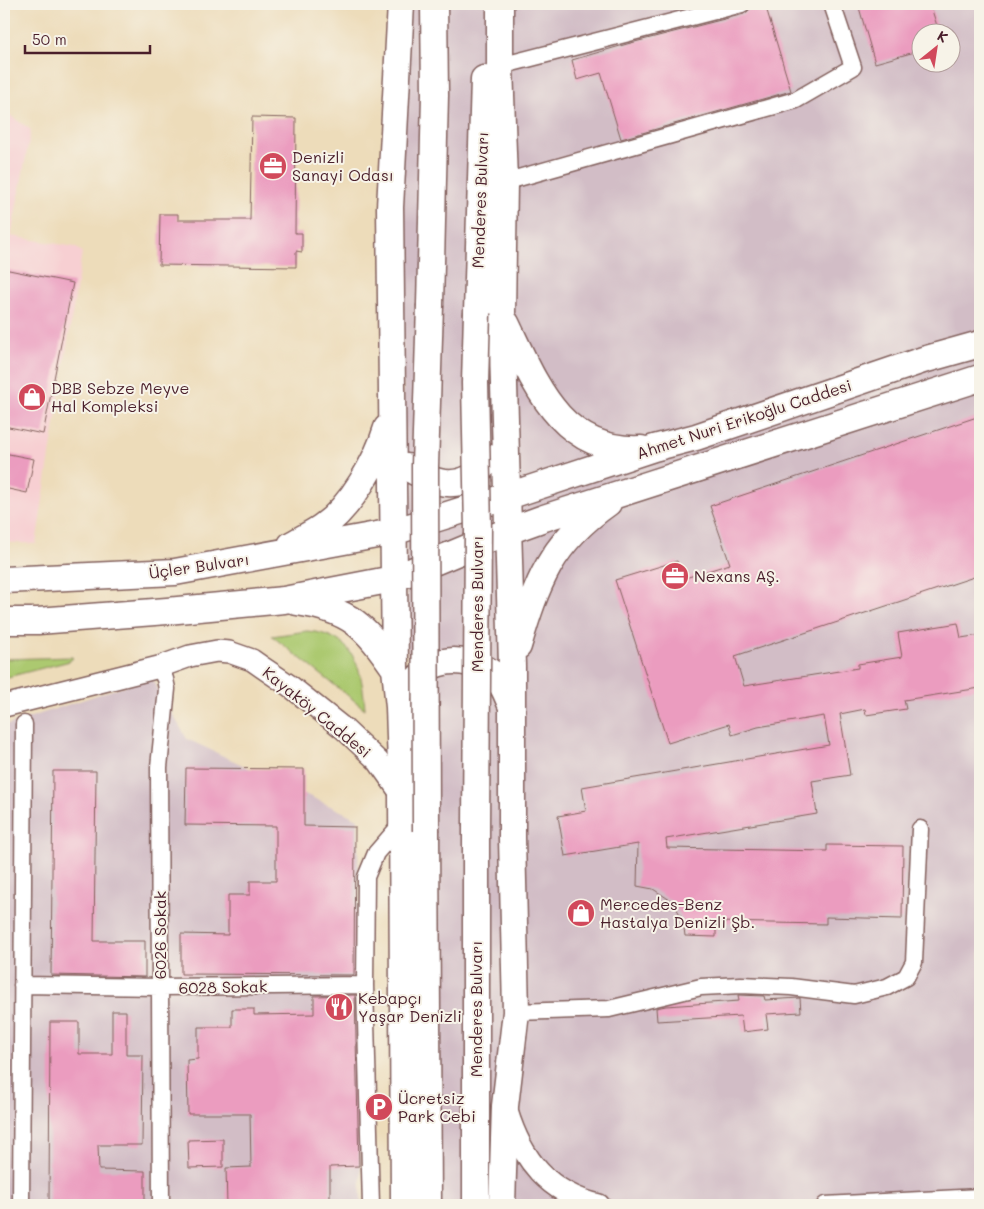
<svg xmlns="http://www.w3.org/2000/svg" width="984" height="1209" font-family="Mali,sans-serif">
  <rect width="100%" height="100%" fill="#f7f3e8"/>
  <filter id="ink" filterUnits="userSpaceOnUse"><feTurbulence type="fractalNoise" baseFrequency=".02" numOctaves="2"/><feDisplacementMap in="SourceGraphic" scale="10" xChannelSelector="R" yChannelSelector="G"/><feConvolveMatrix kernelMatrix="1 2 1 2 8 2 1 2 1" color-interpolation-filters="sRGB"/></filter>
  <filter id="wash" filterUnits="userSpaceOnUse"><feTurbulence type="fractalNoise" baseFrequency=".0096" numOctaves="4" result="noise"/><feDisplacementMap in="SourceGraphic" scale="20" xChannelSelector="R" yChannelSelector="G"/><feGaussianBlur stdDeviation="1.12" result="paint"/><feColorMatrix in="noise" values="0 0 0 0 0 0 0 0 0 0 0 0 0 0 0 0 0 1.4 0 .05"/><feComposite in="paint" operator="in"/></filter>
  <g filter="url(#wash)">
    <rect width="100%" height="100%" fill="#eddcba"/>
    <path fill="#f7cfd2" d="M 4,111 L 31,130 L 11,236 L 75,247 L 82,252 L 36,544 L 4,542 Z"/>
    <path fill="#d2bdc6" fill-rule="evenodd" d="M 397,4 L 980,4 L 980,1205 L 416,1205 ZM 922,32 L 952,32 L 952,62 L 922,62 Z
      M 151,677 L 187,739 L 358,819 L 361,1205 L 4,1205 L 4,726 Z"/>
    <path fill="#acc96f" stroke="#7b744d" d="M 307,631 C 355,635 362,668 365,709 L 272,636 Z
      M 72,657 L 73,658 L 70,661 L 4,678 L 4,659 Z"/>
    <g id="blocks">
      <path fill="#eb9cbf" d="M 765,4 L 791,91 L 621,139 L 601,73 L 577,80 L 572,60 L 627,44 L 744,14 L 751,8 Z
        M 858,4 L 930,4 L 939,32 L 922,32 L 922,50 L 875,63 Z
        M 252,117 L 296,118 L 295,233 L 302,233 L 302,252 L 296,251 L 296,267 L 159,265 L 160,214 L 178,214 L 178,220 L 250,220 Z
        M 4,269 L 73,283 L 43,434 L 4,426 Z
        M 980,416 L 980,575 L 735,656 L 744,686 L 858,668 L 858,664 L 902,657 L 898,633 L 958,623 L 961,638 L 980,635 L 980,688 L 904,700 L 906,709 L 866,715 L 865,709 L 840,714 L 850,775 L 812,781 L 817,814 L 666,839 L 667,848 L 827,851 L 827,845 L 903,846 L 902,919 L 826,917 L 826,924 L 716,922 L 716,937 L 685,936 L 683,920 L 678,911 L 670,900 L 653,889 L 637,886 L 638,844 L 565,856 L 558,816 L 586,811 L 582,787 L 829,745 L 824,716 L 758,727 L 732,735 L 729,724 L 668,743 L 615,580 L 677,561 L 682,579 L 730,564 L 710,506 Z
        M 4,453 L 34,459 L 27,493 L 4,488 Z
        M 186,768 L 304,769 L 304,826 L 355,827 L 354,975 L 181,974 L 181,934 L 228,935 L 228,895 L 250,895 L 250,881 L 276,881 L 276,826 L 185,825 Z
        M 53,771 L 96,771 L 94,941 L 145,941 L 145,977 L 51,975 Z
        M 355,995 L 359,1166 L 330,1167 L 330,1205 L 227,1205 L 226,1168 L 251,1167 L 250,1114 L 188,1114 L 187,1060 L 198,1059 L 198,1027 L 232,1027 L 232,1009 L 254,1009 L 254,1015 L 314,1014 L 314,996 Z
        M 738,995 L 764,996 L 765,1000 L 800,998 L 801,1012 L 766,1014 L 768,1029 L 743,1032 L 741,1016 L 657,1021 L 656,1008 L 666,1006 L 739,1001 Z
        M 112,1011 L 126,1011 L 126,1055 L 143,1055 L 142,1145 L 98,1145 L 99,1170 L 145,1171 L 145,1205 L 49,1205 L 50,1022 L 79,1022 L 79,1054 L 112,1054 Z
        M 223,1139 L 223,1167 L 189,1168 L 188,1140 Z"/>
    </g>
  </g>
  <g filter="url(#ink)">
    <use href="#blocks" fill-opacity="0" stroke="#83615d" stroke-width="1"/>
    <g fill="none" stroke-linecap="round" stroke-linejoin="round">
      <defs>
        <path id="minor" d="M 500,66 L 742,4
          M 504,182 L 796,100 L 853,67 L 832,4
          M 159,667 L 165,679 L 167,689 L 159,767 L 161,1205
          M 22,985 L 160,987 L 365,985
          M 516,1012 L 609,1009 L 701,987 L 741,985 L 791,987 L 854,995 L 887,987 L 906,977 L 914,962 L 920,829
          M 21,1205 L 24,724
          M 371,1205 L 365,985 L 366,877 L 376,853 L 403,822
          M 825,1205 L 980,1197"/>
        <path id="tertiary" d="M 4,706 L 159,667 L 190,656 L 217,651 L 229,652 L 252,660 L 262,667 L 290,686 L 344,729 L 378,761 L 402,795
          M 507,1111 C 522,1160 548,1193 599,1205"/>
        <path id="primary" d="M 401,4 L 390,207 L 395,669 L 399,707 L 402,795 L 404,1205
          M 500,4 L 500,66 L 504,182 L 502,314 L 512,666 L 512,838 L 516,1012 L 505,1106 L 502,1205
          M 430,305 L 435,95 L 434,4
          M 477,313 L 484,79
          M 506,323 C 535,383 560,453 641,449
          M 407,467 C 426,479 448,490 470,478 C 477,474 484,465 490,458
          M 291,545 C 301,539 312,534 322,527 C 351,507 377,461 387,428
          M 4,580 L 175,572 L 393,532 L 508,496 L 654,448 L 696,437 L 923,360 L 980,344
          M 297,602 C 351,610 365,626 395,669
          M 4,621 L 38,621 L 167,611 L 284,600 L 393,579 L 508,531 L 544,518 L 980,378
          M 518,646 C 537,582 551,543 608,503
          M 412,686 C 417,679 424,671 432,666 C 454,655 489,663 502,685 C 506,692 509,700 512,707
          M 426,831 L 428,1205
          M 476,1205 L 476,827"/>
      </defs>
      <use href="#minor" stroke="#83615d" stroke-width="19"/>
      <use href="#tertiary" stroke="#83615d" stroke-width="24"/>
      <use href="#primary" stroke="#83615d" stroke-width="29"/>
      <use href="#minor" stroke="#fff" stroke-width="16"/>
      <use href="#tertiary" stroke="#fff" stroke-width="21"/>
      <use href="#primary" stroke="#fff" stroke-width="26"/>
      <defs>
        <path id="primary-bridge" d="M 476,827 L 478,530 L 475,383 L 477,313
          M 426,831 L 425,466 L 430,305"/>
      </defs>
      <use href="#primary-bridge" stroke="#83615d" stroke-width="29" stroke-linecap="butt"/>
      <use href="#primary-bridge" stroke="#fff" stroke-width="26"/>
    </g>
  </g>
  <defs>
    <symbol id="office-disc" viewBox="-11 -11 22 22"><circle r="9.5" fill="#d1495b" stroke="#f7f3e8"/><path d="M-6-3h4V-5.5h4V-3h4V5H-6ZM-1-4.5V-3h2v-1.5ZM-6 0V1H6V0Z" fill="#fff"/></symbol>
    <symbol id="shop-disc" viewBox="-11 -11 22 22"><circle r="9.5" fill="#d1495b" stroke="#f7f3e8"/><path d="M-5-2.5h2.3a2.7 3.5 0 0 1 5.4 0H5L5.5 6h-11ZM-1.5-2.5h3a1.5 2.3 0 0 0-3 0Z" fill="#fff"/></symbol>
    <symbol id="restaurant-disc" viewBox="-11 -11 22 22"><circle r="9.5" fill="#d1495b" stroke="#f7f3e8"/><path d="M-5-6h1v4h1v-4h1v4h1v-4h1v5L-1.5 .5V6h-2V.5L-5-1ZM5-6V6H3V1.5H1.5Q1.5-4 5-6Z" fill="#fff"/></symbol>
    <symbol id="parking-disc" viewBox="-11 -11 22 22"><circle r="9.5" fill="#d1495b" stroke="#f7f3e8"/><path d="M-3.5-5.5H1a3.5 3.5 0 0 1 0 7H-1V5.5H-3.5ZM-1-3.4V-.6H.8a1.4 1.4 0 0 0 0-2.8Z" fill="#fff"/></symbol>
  </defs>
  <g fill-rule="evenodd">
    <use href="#office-disc" x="257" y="150" width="32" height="32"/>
    <use href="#shop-disc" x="16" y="381" width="32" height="32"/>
    <use href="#office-disc" x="659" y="560" width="32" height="32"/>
    <use href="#shop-disc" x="565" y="897" width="32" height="32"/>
    <use href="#restaurant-disc" x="323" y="991" width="32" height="32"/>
    <use href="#parking-disc" x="363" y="1091" width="32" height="32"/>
  </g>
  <g text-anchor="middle" stroke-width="4" stroke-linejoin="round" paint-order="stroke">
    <g font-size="16" fill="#4a1f2b" stroke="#f7f3e8" text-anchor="start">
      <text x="292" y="163">Denizli<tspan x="292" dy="18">Sanayi Odası</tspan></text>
      <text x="51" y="394">DBB Sebze Meyve<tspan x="51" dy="18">Hal Kompleksi</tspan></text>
      <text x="694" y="582">Nexans AŞ.</text>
      <text x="600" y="910">Mercedes-Benz<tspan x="600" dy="18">Hastalya Denizli Şb.</tspan></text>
      <text x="358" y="1004">Kebapçı<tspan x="358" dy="18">Yaşar Denizli</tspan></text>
      <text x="398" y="1104">Ücretsiz<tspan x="398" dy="18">Park Cebi</tspan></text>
    </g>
    <g font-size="16" fill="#4a1f2b" stroke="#f7f3e8">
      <text transform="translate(480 200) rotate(-88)" y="6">Menderes Bulvarı</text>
      <text transform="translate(744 419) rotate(-18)" y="6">Ahmet Nuri Erikoğlu Caddesi</text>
      <text transform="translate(199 566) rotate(-8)" y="6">Üçler Bulvarı</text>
      <text transform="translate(477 604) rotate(-90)" y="6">Menderes Bulvarı</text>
      <text transform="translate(317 712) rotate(39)" y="6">Kayaköy Caddesi</text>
      <text transform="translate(160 935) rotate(-90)" y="6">6026 Sokak</text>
      <text transform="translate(223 987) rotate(-1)" y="6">6028 Sokak</text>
      <text transform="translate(476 1009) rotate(-90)" y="6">Menderes Bulvarı</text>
    </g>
  </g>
  <rect width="984" height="1209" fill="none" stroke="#f7f3e8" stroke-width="20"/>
  <g transform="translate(936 48) rotate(30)"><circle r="24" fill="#f7f3e8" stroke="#b29e9c"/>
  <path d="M0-4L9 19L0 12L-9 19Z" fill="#d1495b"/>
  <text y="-8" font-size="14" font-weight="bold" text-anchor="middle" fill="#4a1f2b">K</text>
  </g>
  <path d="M25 45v8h125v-8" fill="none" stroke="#4a1f2b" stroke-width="2.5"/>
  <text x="32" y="45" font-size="15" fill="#4a1f2b" stroke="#f7f3e8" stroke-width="4" paint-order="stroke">50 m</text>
</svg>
